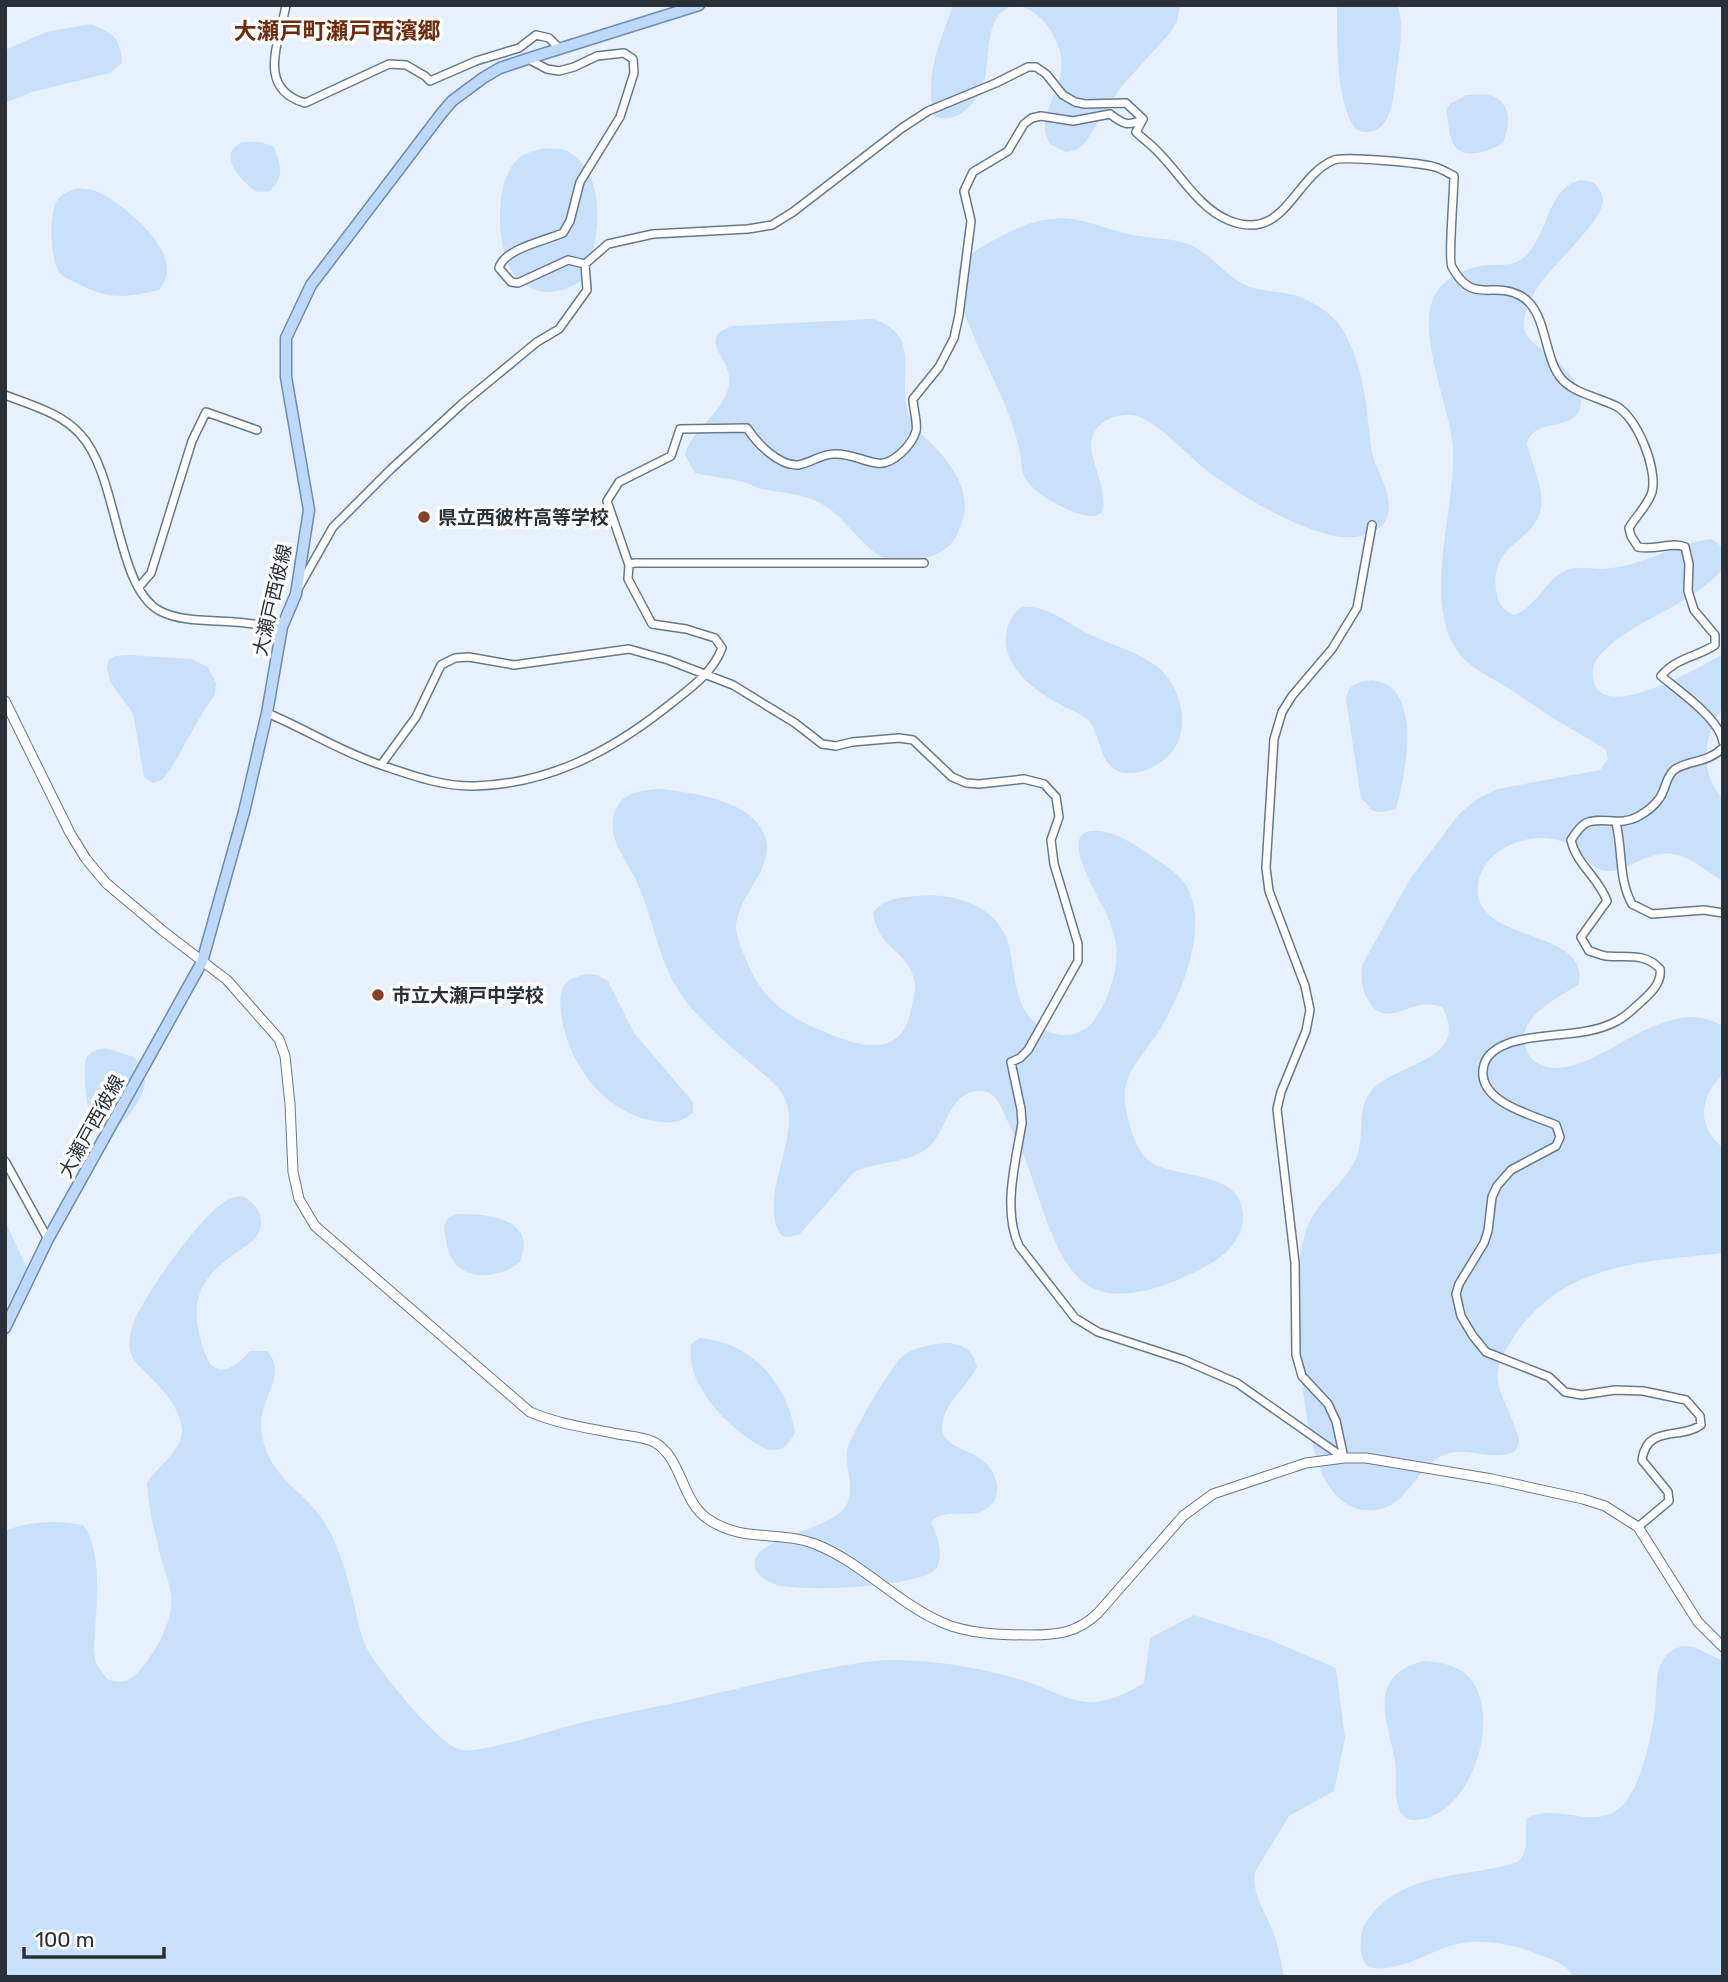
<svg xmlns="http://www.w3.org/2000/svg" width="1728" height="1982" font-family="Rubik,'Noto Sans JP',sans-serif">
  <rect width="100%" height="100%" fill="#e7f1fd"/>
  <path fill="#c9e0fa" d="M 953,5 L 1015,5 C 986,12 990,48 986,72 C 982,96 961,127 934,116 C 924,74 940,44 953,5 Z
    M 1018,5 L 1180,5 L 1177,22 L 1170,33 L 1121,87 L 1085,143 L 1076,150 L 1066,152 L 1050,144 C 1035,119 1057,98 1061,73 C 1066,45 1044,12 1018,5 Z
    M 1337,5 L 1398,5 C 1404,27 1400,48 1397,69 C 1394,89 1394,131 1368,132 C 1360,132 1355,130 1351,122 C 1336,91 1337,40 1337,5 Z
    M 91,24 C 114,34 120,37 122,63 L 110,73 L 32,92 L 5,103 L 5,50 L 46,32 Z
    M 1466,95 C 1474,95 1487,93 1495,97 C 1513,106 1509,128 1503,143 C 1489,151 1463,162 1453,143 C 1448,134 1449,121 1446,110 L 1450,104 Z
    M 242,142 L 261,142 L 274,147 C 281,166 285,175 270,191 L 257,192 C 247,186 223,163 233,149 C 235,146 239,144 242,142 Z
    M 544,148 C 550,149 559,148 565,150 C 600,166 601,214 594,246 C 591,257 589,273 581,281 C 580,282 572,286 572,286 C 547,299 521,290 509,266 C 496,238 494,173 523,155 C 529,152 538,150 544,148 Z
    M 1580,180 L 1593,182 C 1598,187 1603,193 1603,200 C 1604,220 1552,266 1539,285 C 1498,350 1550,339 1575,382 C 1579,388 1581,396 1581,403 C 1578,434 1533,416 1527,444 C 1531,463 1545,489 1541,508 C 1534,544 1490,542 1496,590 C 1498,604 1503,610 1514,615 C 1536,607 1544,582 1563,572 C 1576,565 1588,569 1601,569 C 1640,568 1674,543 1712,539 L 1722,547 L 1723,569 C 1687,609 1636,617 1601,654 C 1593,662 1591,672 1594,683 C 1606,722 1702,666 1723,654 C 1723,668 1726,697 1722,708 C 1720,713 1716,717 1714,722 C 1703,749 1702,776 1723,799 L 1723,881 C 1692,863 1680,843 1641,860 C 1630,865 1620,872 1606,871 C 1589,869 1583,851 1568,844 C 1537,828 1485,845 1478,883 C 1469,945 1590,926 1579,984 C 1560,997 1523,1013 1524,1040 C 1525,1049 1528,1057 1536,1062 C 1566,1083 1618,1042 1645,1030 C 1656,1025 1669,1020 1681,1018 C 1697,1015 1709,1019 1723,1026 C 1723,1040 1725,1057 1723,1071 C 1722,1076 1717,1080 1714,1084 C 1698,1109 1701,1129 1723,1148 L 1723,1253 C 1642,1262 1562,1263 1513,1338 C 1505,1352 1495,1366 1498,1382 C 1500,1396 1521,1434 1519,1442 C 1519,1444 1516,1450 1514,1452 C 1487,1463 1463,1442 1438,1458 C 1410,1476 1405,1514 1364,1510 C 1349,1509 1334,1496 1327,1483 C 1305,1446 1295,1336 1296,1291 C 1297,1272 1300,1252 1305,1234 C 1314,1201 1345,1186 1357,1156 C 1364,1137 1358,1109 1369,1094 C 1391,1062 1473,1063 1442,1007 C 1435,1005 1428,1003 1420,1005 C 1399,1010 1380,1025 1367,998 C 1361,987 1361,977 1362,965 L 1410,879 L 1459,814 L 1477,799 L 1497,789 L 1600,770 L 1608,759 L 1606,750 C 1590,739 1573,730 1556,720 C 1540,710 1524,698 1508,688 C 1489,676 1465,666 1454,646 C 1424,593 1456,508 1453,447 C 1450,407 1416,333 1434,297 C 1441,280 1464,269 1481,266 C 1494,263 1511,268 1522,259 C 1544,242 1546,204 1566,187 C 1569,184 1575,182 1580,180 Z
    M 77,188 C 84,189 92,189 98,192 C 122,203 169,242 167,271 C 167,279 163,284 159,290 C 122,299 108,299 74,282 C 69,279 64,278 60,273 C 50,261 48,212 58,199 C 62,193 70,191 77,188 Z
    M 1062,218 C 1085,219 1106,229 1128,234 C 1149,239 1176,237 1195,247 C 1215,258 1228,279 1250,287 C 1265,292 1283,291 1297,296 C 1312,301 1333,314 1341,327 C 1364,364 1366,404 1371,446 C 1373,469 1396,494 1387,518 C 1384,527 1375,530 1366,534 C 1330,551 1247,499 1217,478 C 1191,461 1170,432 1142,418 C 1134,413 1118,415 1109,419 C 1098,424 1091,434 1091,445 C 1090,462 1120,517 1091,516 C 1077,515 1064,508 1053,502 C 1042,496 1028,486 1023,474 C 1021,468 1022,460 1020,454 C 1017,438 1012,422 1006,408 C 996,376 941,290 963,261 C 971,250 1021,225 1035,222 C 1043,219 1053,219 1062,218 Z
    M 873,319 C 926,336 894,381 910,418 C 915,430 925,437 934,446 C 953,466 972,493 962,522 C 959,529 956,539 950,545 C 943,552 932,557 922,559 C 867,575 859,522 818,502 C 800,493 780,493 762,489 C 756,488 752,485 747,483 C 730,478 712,477 695,473 L 685,455 C 692,428 724,413 729,385 C 734,359 693,338 733,326 Z
    M 1022,607 C 1048,605 1066,623 1089,634 C 1109,644 1133,650 1152,663 C 1184,683 1196,739 1161,762 C 1149,770 1130,778 1116,770 C 1098,760 1101,734 1088,720 C 1081,713 1069,710 1061,705 C 1036,692 1005,669 1006,639 C 1007,625 1010,615 1022,607 Z
    M 129,655 L 191,659 L 208,667 L 216,683 L 215,695 L 203,712 L 172,767 L 162,780 L 153,783 L 144,777 L 133,713 L 110,682 L 107,668 L 109,660 L 115,656 Z
    M 1372,680 C 1425,685 1405,776 1396,809 L 1382,812 L 1373,811 L 1361,798 L 1346,700 C 1347,684 1358,682 1372,680 Z
    M 660,789 C 689,792 740,799 758,824 C 786,861 739,889 736,926 C 736,936 741,948 745,957 C 762,1002 789,1018 832,1035 C 867,1049 902,1055 911,1010 C 913,1000 917,988 914,979 C 906,948 878,950 873,913 C 882,899 901,897 916,896 C 953,892 999,905 1009,946 C 1014,966 1014,991 1024,1009 C 1040,1037 1078,1047 1097,1016 C 1109,997 1119,969 1116,946 C 1115,936 1111,924 1107,915 C 1100,899 1058,834 1091,831 C 1115,829 1138,847 1157,860 C 1168,867 1181,876 1187,887 C 1210,928 1180,999 1157,1034 C 1145,1052 1127,1070 1125,1091 C 1123,1108 1134,1149 1148,1160 C 1176,1182 1246,1167 1243,1220 C 1241,1239 1226,1255 1210,1264 C 1178,1282 1119,1308 1086,1284 C 1054,1261 1042,1202 1028,1167 C 1023,1152 1015,1137 1008,1122 C 1002,1108 995,1088 977,1091 C 949,1094 947,1128 931,1145 C 912,1164 877,1161 854,1172 L 799,1235 L 787,1237 L 782,1236 C 756,1201 800,1140 786,1101 C 781,1087 765,1076 754,1066 C 730,1046 704,1025 685,1000 C 658,965 654,917 635,878 C 626,859 610,842 613,820 C 616,793 639,790 660,789 Z
    M 585,974 L 597,975 L 608,981 L 634,1033 L 693,1102 L 693,1112 C 683,1123 668,1124 654,1121 C 606,1112 574,1071 563,1025 C 561,1013 558,999 563,988 C 566,979 577,977 585,974 Z
    M 105,1048 L 134,1057 C 139,1063 144,1069 145,1077 C 147,1096 123,1128 106,1134 C 99,1131 94,1127 91,1119 C 87,1111 82,1067 86,1059 C 90,1051 97,1050 105,1048 Z
    M 242,1196 C 258,1203 269,1224 254,1239 C 250,1244 242,1248 237,1252 C 210,1271 194,1288 197,1322 C 199,1334 203,1353 210,1363 C 223,1379 240,1362 250,1351 L 267,1351 C 288,1373 261,1398 261,1423 C 261,1437 266,1455 275,1467 C 283,1479 293,1487 303,1497 C 318,1511 329,1527 336,1545 C 345,1567 351,1590 356,1613 C 359,1626 362,1641 369,1652 C 382,1674 439,1745 461,1750 C 481,1754 552,1730 576,1724 C 620,1713 665,1706 709,1695 C 761,1683 812,1670 865,1662 C 914,1655 981,1667 1028,1682 C 1050,1689 1072,1704 1095,1702 C 1113,1700 1129,1692 1144,1683 L 1150,1638 L 1194,1615 L 1268,1639 L 1336,1668 L 1345,1738 L 1334,1791 L 1289,1816 L 1255,1872 C 1251,1895 1267,1914 1274,1934 C 1279,1948 1281,1962 1284,1977 L 5,1977 L 5,1531 C 29,1521 57,1520 83,1525 C 105,1554 95,1613 94,1649 L 96,1663 L 107,1679 C 125,1686 133,1679 144,1665 C 156,1650 170,1625 171,1606 C 173,1590 165,1573 161,1558 C 155,1534 148,1508 147,1483 C 157,1467 183,1450 182,1430 C 181,1410 163,1389 149,1376 C 142,1368 132,1361 130,1351 C 128,1341 131,1328 135,1319 C 147,1292 205,1208 231,1198 C 235,1197 238,1197 242,1196 Z
    M 457,1214 C 479,1214 523,1215 524,1245 C 524,1250 521,1257 520,1262 C 504,1276 469,1283 454,1262 C 447,1252 445,1237 444,1225 L 449,1217 Z
    M 5,1221 L 28,1270 L 22,1303 L 5,1343 Z
    M 699,1338 C 751,1341 788,1384 795,1433 C 791,1439 787,1447 780,1449 C 768,1453 758,1445 749,1439 C 721,1419 685,1382 691,1344 Z
    M 948,1343 C 966,1346 972,1349 977,1367 C 968,1386 942,1405 942,1427 C 942,1455 991,1445 997,1485 C 998,1492 996,1500 991,1505 C 975,1523 946,1505 931,1522 C 937,1535 944,1553 937,1567 C 926,1588 800,1592 777,1585 C 770,1583 759,1577 756,1570 C 742,1537 833,1533 847,1504 C 855,1487 845,1469 847,1452 C 849,1436 891,1366 903,1356 C 916,1346 933,1344 948,1343 Z
    M 1683,1646 L 1694,1647 L 1723,1661 L 1723,1977 L 1573,1977 C 1566,1963 1551,1959 1537,1954 C 1516,1945 1486,1939 1462,1943 C 1432,1948 1400,1975 1368,1967 C 1360,1958 1360,1948 1361,1936 C 1362,1927 1367,1920 1373,1913 C 1410,1870 1469,1878 1518,1862 C 1531,1849 1523,1834 1527,1818 C 1558,1803 1588,1829 1617,1810 C 1640,1795 1652,1735 1655,1709 C 1657,1692 1654,1672 1665,1657 C 1669,1651 1676,1648 1683,1646 Z
    M 1424,1661 C 1439,1662 1457,1665 1468,1676 C 1505,1716 1470,1821 1413,1820 C 1404,1820 1399,1811 1397,1802 C 1394,1789 1397,1774 1395,1760 C 1386,1717 1367,1675 1424,1661 Z"/>
  <g fill="none" stroke-linecap="round" stroke-linejoin="round">
    <defs>
      <path id="minor" d="M 286,5 C 280,41 255,88 305,103 L 389,64 L 406,65 L 425,76 L 430,81 L 476,61 L 519,48 L 536,35 L 549,38 L 559,48
        M 528,59 L 547,69 L 559,71 L 574,67 L 597,56 L 624,53 L 633,59 L 634,73 L 620,117 L 580,182 L 570,221 L 563,233 C 544,241 504,249 499,268 L 511,282 L 518,283 L 568,260 L 585,264
        M 1143,119 L 1136,132 C 1143,139 1152,145 1159,153 C 1180,174 1199,208 1228,220 C 1285,244 1293,177 1334,160 C 1344,156 1423,163 1435,167 C 1442,169 1448,173 1454,176 C 1454,191 1448,261 1452,267 C 1473,306 1492,280 1521,296 C 1547,311 1543,354 1560,377 C 1572,393 1598,397 1616,406 C 1637,417 1658,469 1652,492 C 1648,505 1636,516 1629,528 L 1631,536 L 1638,547 C 1654,551 1673,541 1685,547 L 1689,564 L 1688,591 L 1694,610 L 1715,635 L 1715,645 C 1695,658 1677,657 1661,676 C 1679,691 1719,718 1723,742
        M 585,264 L 608,244 L 653,234 L 748,229 L 772,225 L 793,212 L 902,128 L 928,111 L 996,83 L 1028,67 L 1036,67 L 1046,74 L 1063,95 L 1075,102 L 1085,104 L 1126,103 L 1143,119
        M 5,395 C 31,405 61,413 80,434 C 119,475 115,587 160,611 C 181,622 212,620 234,622 C 250,623 266,626 282,627
        M 629,565 L 634,563 L 924,563
        M 139,587 L 151,573 L 192,441 L 206,412 L 257,430
        M 299,587 L 333,527 L 391,469 L 463,403 L 537,342 L 559,329 L 587,290 L 585,264
        M 267,713 C 306,729 341,752 381,765 L 416,717 L 441,665 L 455,658 L 469,657 L 514,665 L 629,649 L 668,660 L 733,685 L 795,723 L 822,744 L 836,746 L 852,742 L 899,738 L 913,740 L 952,777 L 966,783 L 979,784 L 1024,779 L 1044,784 L 1056,797 L 1059,817 L 1051,840 L 1054,864 L 1078,944 L 1078,961 L 1028,1050 L 1020,1058 L 1011,1062 L 1021,1109 L 1022,1123 C 1016,1161 1002,1209 1019,1246 L 1075,1318 L 1098,1332 L 1184,1360 L 1237,1383 L 1344,1458
        M 381,765 C 411,775 443,787 475,786 C 547,784 608,753 664,709 C 685,692 712,675 722,648 L 715,638 L 686,629 L 652,624 L 628,579 L 629,565 L 607,501 L 619,482 L 671,456 L 680,429 L 747,428 C 756,442 778,466 798,465 C 810,463 822,454 834,454 C 850,453 862,461 877,463 C 892,466 912,445 916,431 C 918,423 913,408 913,399 L 939,367 L 954,338 L 959,315 L 971,221 L 964,191 L 973,172 L 1008,151 L 1024,124 L 1032,118 L 1041,116 L 1073,121 L 1110,114 C 1123,124 1128,127 1143,119
        M 1616,823 C 1623,850 1618,879 1632,904 L 1652,914 L 1704,910 L 1723,913
        M 5,1161 L 48,1239
        M 1344,1458 L 1336,1421 L 1328,1404 L 1302,1376 L 1296,1355 L 1295,1263 L 1277,1109 L 1281,1092 L 1306,1031 L 1310,1010 L 1305,986 L 1269,891 L 1266,868 L 1274,739 L 1282,712 L 1292,696 L 1332,649 L 1357,608 L 1372,525
        M 1638,1527 L 1669,1501 L 1668,1492 L 1642,1460 C 1647,1424 1681,1440 1701,1425 L 1700,1416 L 1686,1400 L 1643,1391 L 1615,1390 L 1582,1395 L 1565,1392 L 1549,1377 L 1486,1352 L 1473,1336 L 1461,1316 L 1456,1294 L 1459,1284 L 1484,1243 L 1488,1231 L 1492,1197 L 1497,1186 L 1511,1170 L 1556,1146 L 1560,1137 L 1556,1125 C 1532,1115 1474,1101 1484,1065 C 1487,1053 1500,1046 1512,1042 C 1545,1032 1586,1038 1617,1021 C 1627,1016 1635,1007 1642,1001 C 1652,992 1662,982 1660,969 C 1645,952 1626,958 1606,956 C 1600,955 1594,952 1589,951 L 1581,937 L 1607,901 C 1599,878 1576,864 1571,840 C 1575,834 1580,826 1586,823 C 1601,816 1620,827 1639,816 C 1646,812 1654,806 1659,799 C 1666,790 1665,778 1674,770 C 1687,760 1706,764 1723,748"/>
      <path id="tertiary" d="M 5,701 L 70,833 L 86,859 L 106,883 L 163,931 L 227,980 L 279,1039 L 285,1056 L 290,1104 L 293,1172 L 299,1199 L 315,1226 L 530,1412 C 558,1424 588,1428 618,1434 C 629,1436 644,1437 654,1442 C 682,1457 681,1501 708,1519 C 742,1543 779,1530 815,1544 C 861,1562 896,1602 941,1622 C 967,1634 1002,1635 1030,1635 C 1058,1635 1077,1633 1098,1613 L 1183,1516 L 1213,1494 L 1306,1463 L 1344,1458 L 1366,1458 L 1492,1479 L 1583,1499 L 1605,1506 L 1638,1527 L 1698,1622 L 1723,1647"/>
      <path id="primary" d="M 5,1328 L 48,1239 L 202,962 L 244,812 L 267,713 L 282,627 L 296,594 L 309,510 L 286,377 L 286,338 L 311,285 L 441,114 L 452,101 L 483,78 L 500,68 L 527,59 L 699,5"/>
    </defs>
    <use href="#minor" stroke="#697889" stroke-width="10"/>
    <use href="#tertiary" stroke="#697889" stroke-width="11"/>
    <use href="#primary" stroke="#6d8cb1" stroke-width="13"/>
    <use href="#minor" stroke="#fff" stroke-width="7"/>
    <use href="#tertiary" stroke="#fff" stroke-width="9"/>
    <use href="#primary" stroke="#bdd8f8" stroke-width="10"/>
  </g>
  <g fill="#884121" stroke="#fdfdfd" stroke-width="2.5">
    <circle cx="424" cy="517" r="7"/>
    <circle cx="378" cy="995" r="7"/>
  </g>
  <g text-anchor="middle" stroke-width="7" stroke-linejoin="round" paint-order="stroke">
    <g font-size="19" font-weight="bold" fill="#293037" stroke="#fdfdfd" text-anchor="start">
      <text x="438" y="524">県立西彼杵高等学校</text>
      <text x="392" y="1002">市立大瀬戸中学校</text>
    </g>
    <g font-size="19" fill="#293037" stroke="#fdfdfd">
      <text transform="translate(272 600) rotate(-77)" y="7">大瀬戸西彼線</text>
      <text transform="translate(91 1126) rotate(-61)" y="7">大瀬戸西彼線</text>
    </g>
    <g font-size="23" font-weight="bold" fill="#6d2d0f" stroke="#fdfdfd">
      <text x="337" y="39">大瀬戸町瀬戸西濱郷</text>
    </g>
  </g>
  <rect width="1728" height="1982" fill="none" stroke="#293037" stroke-width="14"/>
  <path d="M24 1947v10h140v-10" fill="none" stroke="#293037" stroke-width="3.5"/>
  <text x="35" y="1947" font-size="21" fill="#293037" stroke="#fdfdfd" stroke-width="5" paint-order="stroke">100 m</text>
</svg>
